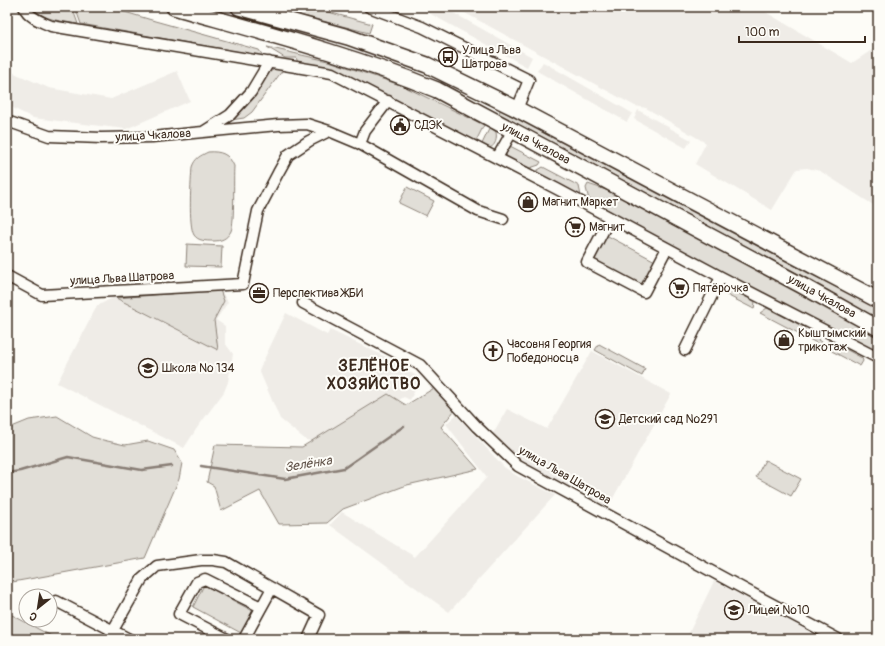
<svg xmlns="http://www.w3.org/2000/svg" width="885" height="646" font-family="Pangolin,sans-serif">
  <rect width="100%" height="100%" fill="#fdfcf7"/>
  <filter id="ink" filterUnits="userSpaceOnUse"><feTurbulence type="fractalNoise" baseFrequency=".025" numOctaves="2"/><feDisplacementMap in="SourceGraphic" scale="8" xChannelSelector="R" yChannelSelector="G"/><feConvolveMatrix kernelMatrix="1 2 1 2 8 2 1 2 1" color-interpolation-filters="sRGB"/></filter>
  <g filter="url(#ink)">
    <path fill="#efece7" d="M 418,7 L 443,7 L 532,57 L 527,67 Z
      M 454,7 L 757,7 L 852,63 L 878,46 L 878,208 L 820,171 L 807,168 L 797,169 L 772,210 L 695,164 L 706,143 L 646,108 L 635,106 Z
      M 543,62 L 632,113 L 627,122 L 537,71 Z
      M 7,70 L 49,88 L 111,99 L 177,71 L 190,101 L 126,129 L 33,118 L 7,105 Z
      M 638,110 L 691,140 L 686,148 L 634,119 Z
      M 220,289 L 228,302 L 216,320 L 225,326 L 225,343 L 233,354 L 228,382 L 224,392 L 197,428 L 184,448 L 57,383 L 97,306 L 118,295 Z
      M 286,313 L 327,335 L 330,330 L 388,358 L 400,367 L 421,378 L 410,400 L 404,397 L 326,444 L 306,440 L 280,419 L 259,370 Z
      M 592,351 L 671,394 L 608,507 L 534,468 L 510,452 L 492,435 L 507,409 L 547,429 Z
      M 456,415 L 504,467 L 517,476 L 555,495 L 449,612 L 330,525 L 342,512 L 415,557 L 487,477 L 446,424 Z
      M 714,581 L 823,639 L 686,639 Z"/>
    <path fill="#e1ded7" stroke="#8e847a" d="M 31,7 L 72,7 L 78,24 C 61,21 43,20 31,7 Z
      M 75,7 L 108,7 L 155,21 L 259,50 L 263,56 L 81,24 Z
      M 269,7 L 310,7 L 372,24 L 369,33 Z
      M 267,47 L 332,62 L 403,86 L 484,125 L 475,143 L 375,89 L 343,73 L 298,62 L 296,58 L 285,58 Z
      M 280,67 L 283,68 L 282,71 L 252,112 L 244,118 L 231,120 L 258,89 L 269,72 Z
      M 500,110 L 808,273 L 878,308 L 878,319 L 806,278 L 499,114 Z
      M 490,127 L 496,132 C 498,143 492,152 481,146 Z
      M 510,146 L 541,162 L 539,165 L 530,168 L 517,162 L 515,164 L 507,158 L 506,154 Z
      M 208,152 C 221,151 229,154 234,166 C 233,181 235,220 231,231 C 227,239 221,241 213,241 C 206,241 198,241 194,235 C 188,225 191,180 192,167 C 195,158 200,156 208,152 Z
      M 543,167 L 579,186 L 582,201 L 533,173 Z
      M 588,184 L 612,192 L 797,291 L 878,337 L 878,355 L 611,215 L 612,212 L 589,200 L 586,188 Z
      M 407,187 L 434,201 L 426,216 L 399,203 Z
      M 606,235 L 657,262 L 643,289 L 591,262 Z
      M 187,244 L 222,246 L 221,267 L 186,266 Z
      M 723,286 L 752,300 L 755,302 L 754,309 L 717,290 Z
      M 220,290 L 224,301 L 214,320 L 218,350 L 116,298 Z
      M 767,308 L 804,327 L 806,332 L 804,336 L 760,313 Z
      M 815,334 L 821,336 L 818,340 L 826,345 L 829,340 L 862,358 L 863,361 L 860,366 L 809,339 Z
      M 599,344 L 645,369 L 642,376 L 595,350 Z
      M 436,387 L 454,411 L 441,427 L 478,469 L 407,485 L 343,509 L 327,523 L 279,524 L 260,491 L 221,511 L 214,486 L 207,482 L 215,445 L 302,447 L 388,394 L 406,405 Z
      M 57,416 L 92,437 L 103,440 L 125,445 L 148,441 L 174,450 L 182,463 L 179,479 L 145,558 L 7,583 L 7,429 L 29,420 Z
      M 765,460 L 801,479 L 791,496 L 756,477 Z
      M 204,585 L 253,611 L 241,633 L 193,607 Z
      M 12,615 L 57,639 L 7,639 L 7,624 Z"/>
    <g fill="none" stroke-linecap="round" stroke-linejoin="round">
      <path stroke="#887d74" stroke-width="2.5" d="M 201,466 L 285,479 L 344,468 L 404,426
        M 7,473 L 20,471 L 68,457 L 142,470 L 172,466"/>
      <defs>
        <path id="minor" d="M 24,7 C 28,17 42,22 51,26 L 332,73 L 557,189 L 721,277 L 878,358
          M 369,7 L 422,27 L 529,80 L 517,109
          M 7,121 L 49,136 L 101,138 L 152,137 L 203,132 L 230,115 L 251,92 L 269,62
          M 203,132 L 278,125 L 307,124 L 329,131 L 360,144 L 478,211 L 503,219
          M 360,144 L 365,131 L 388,101
          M 497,158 L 513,130
          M 610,218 L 587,262 L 644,292 L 667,248
          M 7,276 L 42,295 L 243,284 L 258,211 L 278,173 L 288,155 L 309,141 L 329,131
          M 303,303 L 420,365 L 477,427 L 518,466 L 744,589 L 838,639
          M 685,350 L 721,277
          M 56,601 L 129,639
          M 108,639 L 142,579 L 157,566 L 201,560 L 213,560 L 226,562 L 319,615 L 308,639
          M 227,639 L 179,614 L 197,582 L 205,579 L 261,607
          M 244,639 L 272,588"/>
        <path id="primary" d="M 174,7 C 262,32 352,55 437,90 L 801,285 L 878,328
          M 239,7 L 348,37 L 427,65 L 517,109 L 878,300"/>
      </defs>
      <use href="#minor" stroke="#3b2a1e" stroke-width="13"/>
      <use href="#primary" stroke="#3b2a1e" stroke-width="18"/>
      <use href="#minor" stroke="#fdfcf7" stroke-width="10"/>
      <use href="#primary" stroke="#fdfcf7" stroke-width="15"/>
    </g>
  </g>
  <defs>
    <symbol id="bus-ring" viewBox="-11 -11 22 22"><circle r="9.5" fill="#fdfcf7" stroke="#3b2a1e" stroke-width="1.5"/><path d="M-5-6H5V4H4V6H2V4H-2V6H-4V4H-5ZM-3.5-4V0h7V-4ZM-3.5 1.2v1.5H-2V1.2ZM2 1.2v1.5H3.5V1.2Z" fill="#3b2a1e"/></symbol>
    <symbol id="civic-ring" viewBox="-11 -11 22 22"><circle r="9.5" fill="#fdfcf7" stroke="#3b2a1e" stroke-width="1.5"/><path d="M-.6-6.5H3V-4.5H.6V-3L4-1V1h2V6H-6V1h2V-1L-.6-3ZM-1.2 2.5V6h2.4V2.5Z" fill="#3b2a1e"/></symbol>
    <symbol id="shop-ring" viewBox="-11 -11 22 22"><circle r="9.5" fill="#fdfcf7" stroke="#3b2a1e" stroke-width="1.5"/><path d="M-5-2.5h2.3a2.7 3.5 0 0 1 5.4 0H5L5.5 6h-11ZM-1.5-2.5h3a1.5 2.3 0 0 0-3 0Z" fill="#3b2a1e"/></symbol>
    <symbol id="supermarket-ring" viewBox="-11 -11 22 22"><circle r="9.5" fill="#fdfcf7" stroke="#3b2a1e" stroke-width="1.5"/><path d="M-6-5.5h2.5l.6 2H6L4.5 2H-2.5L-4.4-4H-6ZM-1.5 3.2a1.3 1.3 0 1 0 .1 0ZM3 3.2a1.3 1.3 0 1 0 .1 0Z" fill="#3b2a1e"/></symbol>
    <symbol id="office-ring" viewBox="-11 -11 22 22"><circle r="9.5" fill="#fdfcf7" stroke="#3b2a1e" stroke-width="1.5"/><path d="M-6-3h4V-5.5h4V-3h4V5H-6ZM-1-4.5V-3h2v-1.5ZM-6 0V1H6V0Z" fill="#3b2a1e"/></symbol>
    <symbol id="church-ring" viewBox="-11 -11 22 22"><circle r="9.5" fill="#fdfcf7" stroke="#3b2a1e" stroke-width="1.5"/><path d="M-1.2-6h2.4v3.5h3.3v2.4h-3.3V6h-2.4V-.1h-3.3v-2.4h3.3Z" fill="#3b2a1e"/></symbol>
    <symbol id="school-ring" viewBox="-11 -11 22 22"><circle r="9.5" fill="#fdfcf7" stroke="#3b2a1e" stroke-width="1.5"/><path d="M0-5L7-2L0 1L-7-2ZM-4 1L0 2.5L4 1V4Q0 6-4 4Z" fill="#3b2a1e"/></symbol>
  </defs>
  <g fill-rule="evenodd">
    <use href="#bus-ring" x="437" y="46" width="22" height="22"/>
    <use href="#civic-ring" x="389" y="114" width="22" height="22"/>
    <use href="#shop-ring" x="517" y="191" width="22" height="22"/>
    <use href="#supermarket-ring" x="564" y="216" width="22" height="22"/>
    <use href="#supermarket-ring" x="668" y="277" width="22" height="22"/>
    <use href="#office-ring" x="248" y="282" width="22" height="22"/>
    <use href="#shop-ring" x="773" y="329" width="22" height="22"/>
    <use href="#church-ring" x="482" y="340" width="22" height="22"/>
    <use href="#school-ring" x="137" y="357" width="22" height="22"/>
    <use href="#school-ring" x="594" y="408" width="22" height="22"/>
    <use href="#school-ring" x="723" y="599" width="22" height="22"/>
  </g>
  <g text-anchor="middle" stroke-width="4" stroke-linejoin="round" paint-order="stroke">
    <g font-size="12" fill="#3b2a1e" stroke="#fdfcf7" text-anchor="start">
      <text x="462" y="54">Улица Льва<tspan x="462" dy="14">Шатрова</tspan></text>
      <text x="414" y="129">СДЭК</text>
      <text x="542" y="206">Магнит Маркет</text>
      <text x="589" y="231">Магнит</text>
      <text x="693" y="292">Пятёрочка</text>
      <text x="273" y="297">Перспектива ЖБИ</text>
      <text x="798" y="337">Кыштымский<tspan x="798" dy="14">трикотаж</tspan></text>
      <text x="507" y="348">Часовня Георгия<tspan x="507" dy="14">Победоносца</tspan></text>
      <text x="162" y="372">Школа № 134</text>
      <text x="619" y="423">Детский сад №291</text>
      <text x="748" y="614">Лицей №10</text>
    </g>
    <g font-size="12" fill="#3b2a1e" stroke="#fdfcf7">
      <text transform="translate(153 135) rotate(-3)" y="4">улица Чкалова</text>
      <text transform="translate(536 143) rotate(28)" y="4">улица Чкалова</text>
      <text transform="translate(122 278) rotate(-3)" y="4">улица Льва Шатрова</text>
      <text transform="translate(822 296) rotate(29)" y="4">улица Чкалова</text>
      <text transform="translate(565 475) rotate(30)" y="4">улица Льва Шатрова</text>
    </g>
    <g font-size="13" font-style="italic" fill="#615349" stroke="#fdfcf7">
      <text transform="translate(308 463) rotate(-9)" y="5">Зелёнка</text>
    </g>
    <g font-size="16" font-weight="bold" letter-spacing="1" fill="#3b2a1e" stroke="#fdfcf7">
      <text x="374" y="371">ЗЕЛЁНОЕ<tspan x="374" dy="18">ХОЗЯЙСТВО</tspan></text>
    </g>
  </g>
  <rect width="885" height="646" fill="none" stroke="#fdfcf7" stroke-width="24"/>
  <rect x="12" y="12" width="861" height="622" fill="none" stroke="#3b2a1e" stroke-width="1.5" filter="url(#ink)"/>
  <g transform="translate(38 608) rotate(210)"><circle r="19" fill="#fdfcf7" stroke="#afa8a0"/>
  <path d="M0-3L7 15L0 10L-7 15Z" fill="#3b2a1e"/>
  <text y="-6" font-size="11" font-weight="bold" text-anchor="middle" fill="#3b2a1e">С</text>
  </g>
  <path d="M739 36v6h126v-6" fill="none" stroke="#3b2a1e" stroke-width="2"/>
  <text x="745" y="36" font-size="12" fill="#3b2a1e" stroke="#fdfcf7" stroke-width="3" paint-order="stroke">100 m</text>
</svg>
